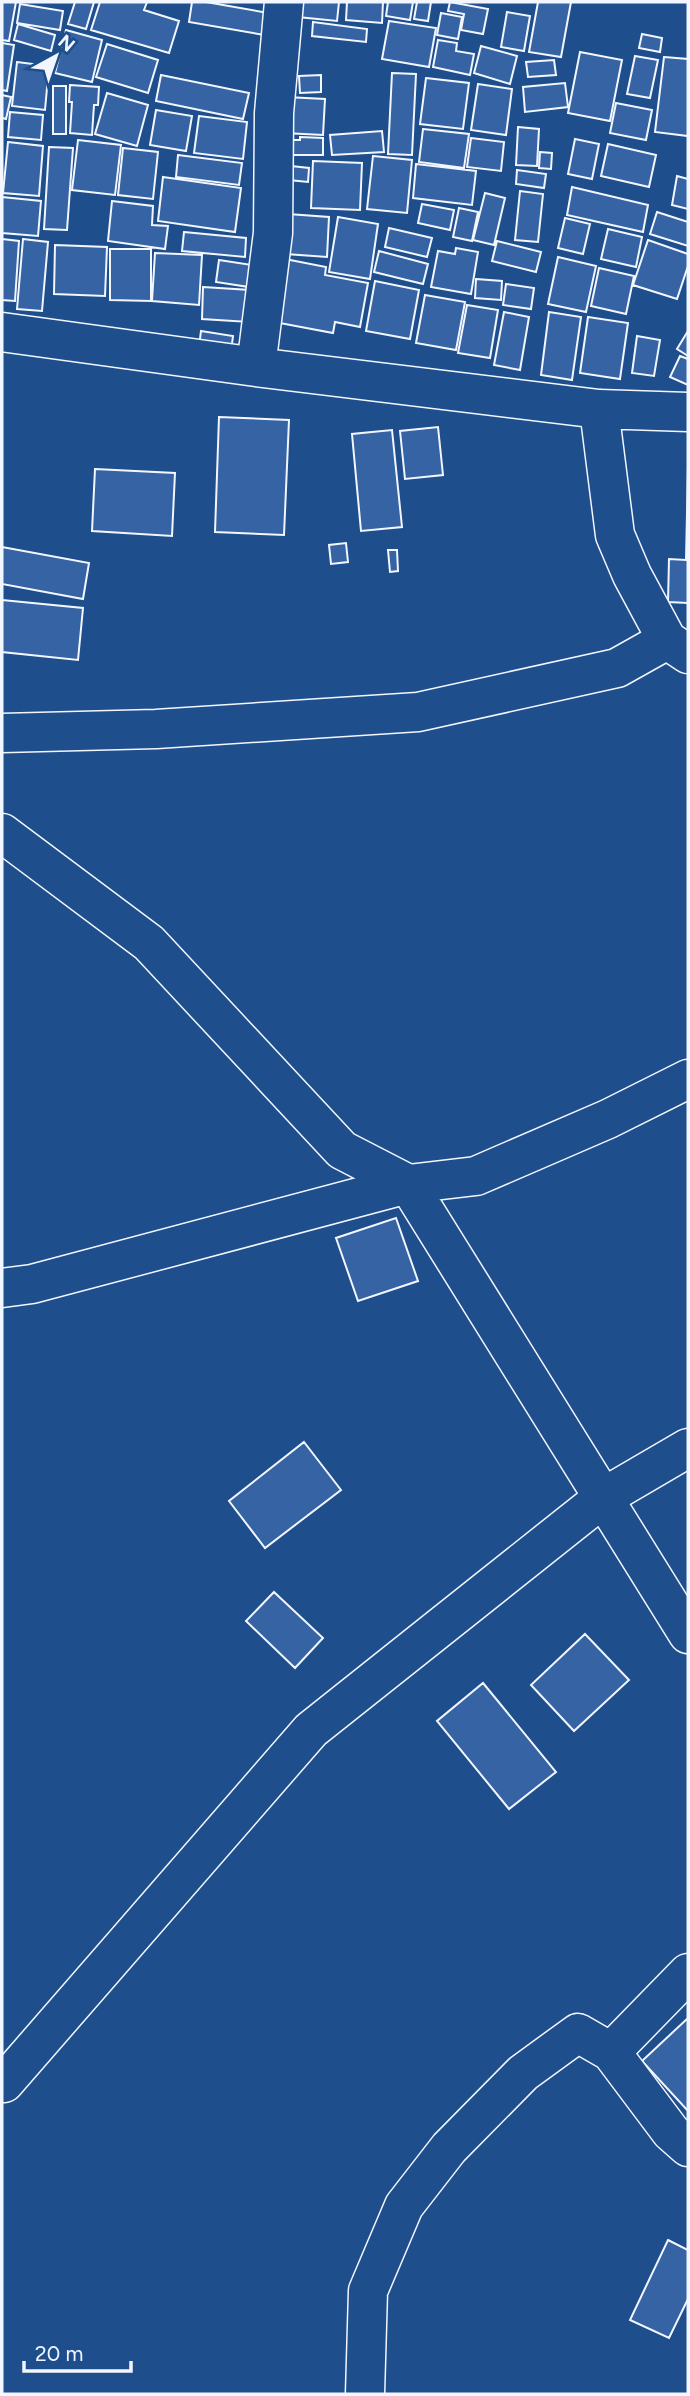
<svg xmlns="http://www.w3.org/2000/svg" width="690" height="2396" font-family="Figtree,sans-serif">
  <rect width="100%" height="100%" fill="#1f4e8c"/>
  <path fill="#3563a3" stroke="#f2f6ff" stroke-width="2" d="M 2,2 L 16,2 L 9,41 L 2,40 Z
    M 75,2 L 94,2 L 86,29 L 68,24 Z
    M 100,2 L 147,2 L 144,10 L 179,21 L 169,53 L 91,30 Z
    M 192,2 L 206,2 L 274,14 L 270,36 L 189,22 Z
    M 299,2 L 339,2 L 337,21 L 298,17 Z
    M 347,2 L 383,2 L 382,23 L 346,20 Z
    M 388,2 L 413,2 L 410,20 L 386,16 Z
    M 417,2 L 431,2 L 428,21 L 414,19 Z
    M 450,2 L 488,9 L 483,34 L 461,30 L 464,14 L 448,11 Z
    M 538,2 L 571,2 L 561,57 L 529,52 Z
    M 20,4 L 63,11 L 60,30 L 17,23 Z
    M 507,12 L 530,16 L 524,51 L 501,47 Z
    M 441,13 L 462,17 L 458,39 L 437,35 Z
    M 389,21 L 436,28 L 429,67 L 382,59 Z
    M 313,22 L 367,29 L 366,42 L 312,36 Z
    M 18,24 L 55,35 L 51,51 L 14,40 Z
    M 66,30 L 102,40 L 92,82 L 55,73 Z
    M 642,34 L 662,38 L 660,52 L 639,48 Z
    M 438,40 L 457,43 L 456,51 L 474,54 L 470,75 L 433,67 Z
    M 2,43 L 14,45 L 7,91 L 2,90 Z
    M 107,44 L 158,60 L 148,93 L 96,77 Z
    M 481,46 L 517,56 L 510,84 L 474,73 Z
    M 580,52 L 622,60 L 610,121 L 568,113 Z
    M 635,56 L 658,60 L 650,98 L 627,94 Z
    M 664,57 L 688,59 L 688,136 L 655,132 Z
    M 554,60 L 556,75 L 528,77 L 526,62 Z
    M 17,62 L 49,66 L 45,110 L 12,106 Z
    M 392,73 L 416,74 L 412,155 L 388,154 Z
    M 161,75 L 249,93 L 243,119 L 156,101 Z
    M 321,75 L 321,92 L 300,93 L 299,76 Z
    M 426,78 L 469,83 L 463,129 L 420,124 Z
    M 565,83 L 568,107 L 525,112 L 523,87 Z
    M 478,84 L 512,89 L 506,135 L 471,130 Z
    M 70,85 L 99,87 L 98,105 L 94,105 L 92,135 L 70,133 L 72,102 L 69,102 Z
    M 53,86 L 66,86 L 66,134 L 53,134 Z
    M 107,93 L 148,105 L 137,146 L 95,134 Z
    M 2,95 L 11,97 L 6,119 L 2,118 Z
    M 286,97 L 325,99 L 323,135 L 284,133 Z
    M 616,103 L 652,110 L 646,140 L 610,133 Z
    M 156,110 L 192,116 L 186,151 L 150,145 Z
    M 10,112 L 43,115 L 41,140 L 8,137 Z
    M 199,116 L 247,122 L 243,159 L 194,153 Z
    M 518,127 L 539,129 L 537,166 L 516,165 Z
    M 423,129 L 469,134 L 464,168 L 419,162 Z
    M 382,131 L 384,152 L 332,155 L 330,135 Z
    M 300,137 L 323,138 L 323,155 L 292,155 L 292,140 L 300,140 Z
    M 471,138 L 504,142 L 501,171 L 467,167 Z
    M 575,139 L 599,144 L 592,179 L 568,174 Z
    M 78,140 L 121,145 L 115,195 L 72,190 Z
    M 8,142 L 43,146 L 39,196 L 3,193 Z
    M 608,144 L 656,155 L 649,187 L 601,176 Z
    M 49,147 L 73,148 L 67,230 L 44,229 Z
    M 123,148 L 158,152 L 153,199 L 118,195 Z
    M 540,152 L 552,153 L 551,169 L 539,168 Z
    M 178,155 L 242,163 L 239,185 L 176,177 Z
    M 373,156 L 412,160 L 407,213 L 367,209 Z
    M 313,161 L 362,163 L 360,210 L 311,208 Z
    M 416,164 L 476,171 L 472,205 L 413,198 Z
    M 291,166 L 309,168 L 308,182 L 289,180 Z
    M 517,170 L 546,174 L 544,188 L 516,184 Z
    M 677,176 L 688,179 L 688,209 L 672,205 Z
    M 163,177 L 241,188 L 235,232 L 158,221 Z
    M 572,187 L 648,205 L 643,232 L 567,215 Z
    M 520,191 L 543,194 L 538,242 L 515,240 Z
    M 485,193 L 505,198 L 494,245 L 473,240 Z
    M 2,197 L 41,201 L 38,236 L 2,233 Z
    M 112,201 L 153,206 L 152,225 L 168,226 L 165,249 L 108,241 Z
    M 422,204 L 454,210 L 450,230 L 418,223 Z
    M 459,208 L 478,212 L 472,241 L 453,237 Z
    M 657,212 L 688,222 L 688,246 L 650,234 Z
    M 288,214 L 329,217 L 327,257 L 286,254 Z
    M 338,217 L 378,224 L 370,279 L 329,272 Z
    M 565,218 L 590,224 L 583,254 L 558,248 Z
    M 389,228 L 432,238 L 427,257 L 385,247 Z
    M 608,229 L 642,237 L 636,267 L 601,259 Z
    M 184,232 L 246,238 L 245,257 L 182,251 Z
    M 2,239 L 19,241 L 15,301 L 2,300 Z
    M 23,239 L 48,242 L 42,311 L 17,309 Z
    M 648,240 L 688,254 L 688,266 L 677,299 L 633,285 Z
    M 497,241 L 541,252 L 536,272 L 492,261 Z
    M 55,245 L 107,247 L 105,296 L 54,294 Z
    M 456,248 L 478,252 L 471,294 L 431,287 L 438,251 L 455,254 Z
    M 110,249 L 151,249 L 151,301 L 110,300 Z
    M 379,251 L 428,264 L 423,284 L 374,272 Z
    M 155,253 L 202,255 L 199,305 L 152,301 Z
    M 558,257 L 596,266 L 586,312 L 548,304 Z
    M 280,258 L 326,267 L 325,275 L 368,283 L 360,327 L 335,322 L 333,333 L 269,321 Z
    M 219,260 L 252,265 L 249,287 L 216,282 Z
    M 599,268 L 634,276 L 626,314 L 591,306 Z
    M 476,279 L 502,281 L 501,300 L 475,298 Z
    M 375,281 L 419,290 L 410,339 L 366,331 Z
    M 506,284 L 534,288 L 531,309 L 503,305 Z
    M 203,287 L 250,290 L 249,322 L 202,319 Z
    M 425,295 L 465,302 L 456,350 L 416,343 Z
    M 467,305 L 498,310 L 490,358 L 458,353 Z
    M 504,312 L 529,317 L 520,370 L 494,365 Z
    M 549,312 L 581,317 L 572,380 L 541,375 Z
    M 588,317 L 628,323 L 620,379 L 580,373 Z
    M 201,331 L 233,336 L 231,352 L 199,347 Z
    M 688,331 L 688,356 L 677,349 Z
    M 637,336 L 660,340 L 654,376 L 632,373 Z
    M 680,356 L 688,359 L 688,385 L 670,377 Z
    M 219,417 L 289,420 L 284,535 L 215,532 Z
    M 438,427 L 443,475 L 405,479 L 400,431 Z
    M 392,430 L 402,527 L 361,531 L 352,434 Z
    M 688,466 L 688,603 L 668,602 L 669,559 L 686,560 Z
    M 95,469 L 175,473 L 172,536 L 92,531 Z
    M 346,543 L 348,562 L 331,564 L 329,545 Z
    M 2,547 L 89,563 L 83,599 L 2,584 Z
    M 388,550 L 397,550 L 398,571 L 390,572 Z
    M 2,600 L 83,608 L 78,660 L 2,652 Z
    M 396,1218 L 418,1281 L 358,1301 L 336,1238 Z
    M 304,1442 L 341,1490 L 265,1548 L 229,1501 Z
    M 274,1592 L 323,1638 L 295,1668 L 246,1621 Z
    M 585,1634 L 629,1680 L 574,1731 L 531,1685 Z
    M 483,1683 L 556,1772 L 509,1809 L 437,1721 Z
    M 688,2018 L 688,2111 L 642,2061 Z
    M 668,2240 L 688,2250 L 688,2299 L 669,2338 L 630,2320 Z"/>
  <g fill="none" stroke-linecap="round" stroke-linejoin="round">
    <defs>
      <path id="minor" d="M 2,332 L 256,367 L 599,409 L 688,412
        M 256,367 L 273,233 L 274,113 L 284,2
        M 599,409 L 615,535 L 632,575 L 667,640 L 688,654
        M 2,733 L 156,729 L 418,712 L 617,668 L 667,640
        M 2,833 L 149,943 L 342,1150 L 408,1184 L 476,1176 L 608,1119 L 688,1079
        M 2,1288 L 32,1284 L 408,1184 L 688,1634
        M 611,2052 L 671,2132 L 688,2147
        M 4,2083 L 311,1730 L 604,1497 L 688,1448
        M 365,2394 L 368,2291 L 404,2206 L 449,2148 L 523,2073 L 578,2033 L 611,2052 L 688,1973"/>
    </defs>
    <use href="#minor" stroke="#f2f6ff" stroke-width="41"/>
    <use href="#minor" stroke="#1f4e8c" stroke-width="38"/>
  </g>
  <rect width="690" height="2396" fill="none" stroke="#f2f6ff" stroke-width="7"/>
  <g transform="translate(56 56) rotate(40)" stroke="#1f4e8c" stroke-width="5" paint-order="stroke">
  <path d="M0-5L12 26L0 18L-12 26Z" fill="#f2f6ff"/>
  <text y="-10" font-size="19" font-weight="bold" text-anchor="middle" fill="#f2f6ff">N</text>
  </g>
  <path d="M24 2361v10h107v-10" fill="none" stroke="#f2f6ff" stroke-width="3.5"/>
  <text x="35" y="2361" font-size="21" fill="#f2f6ff" stroke="#1f4e8c" stroke-width="5" paint-order="stroke">20 m</text>
</svg>
